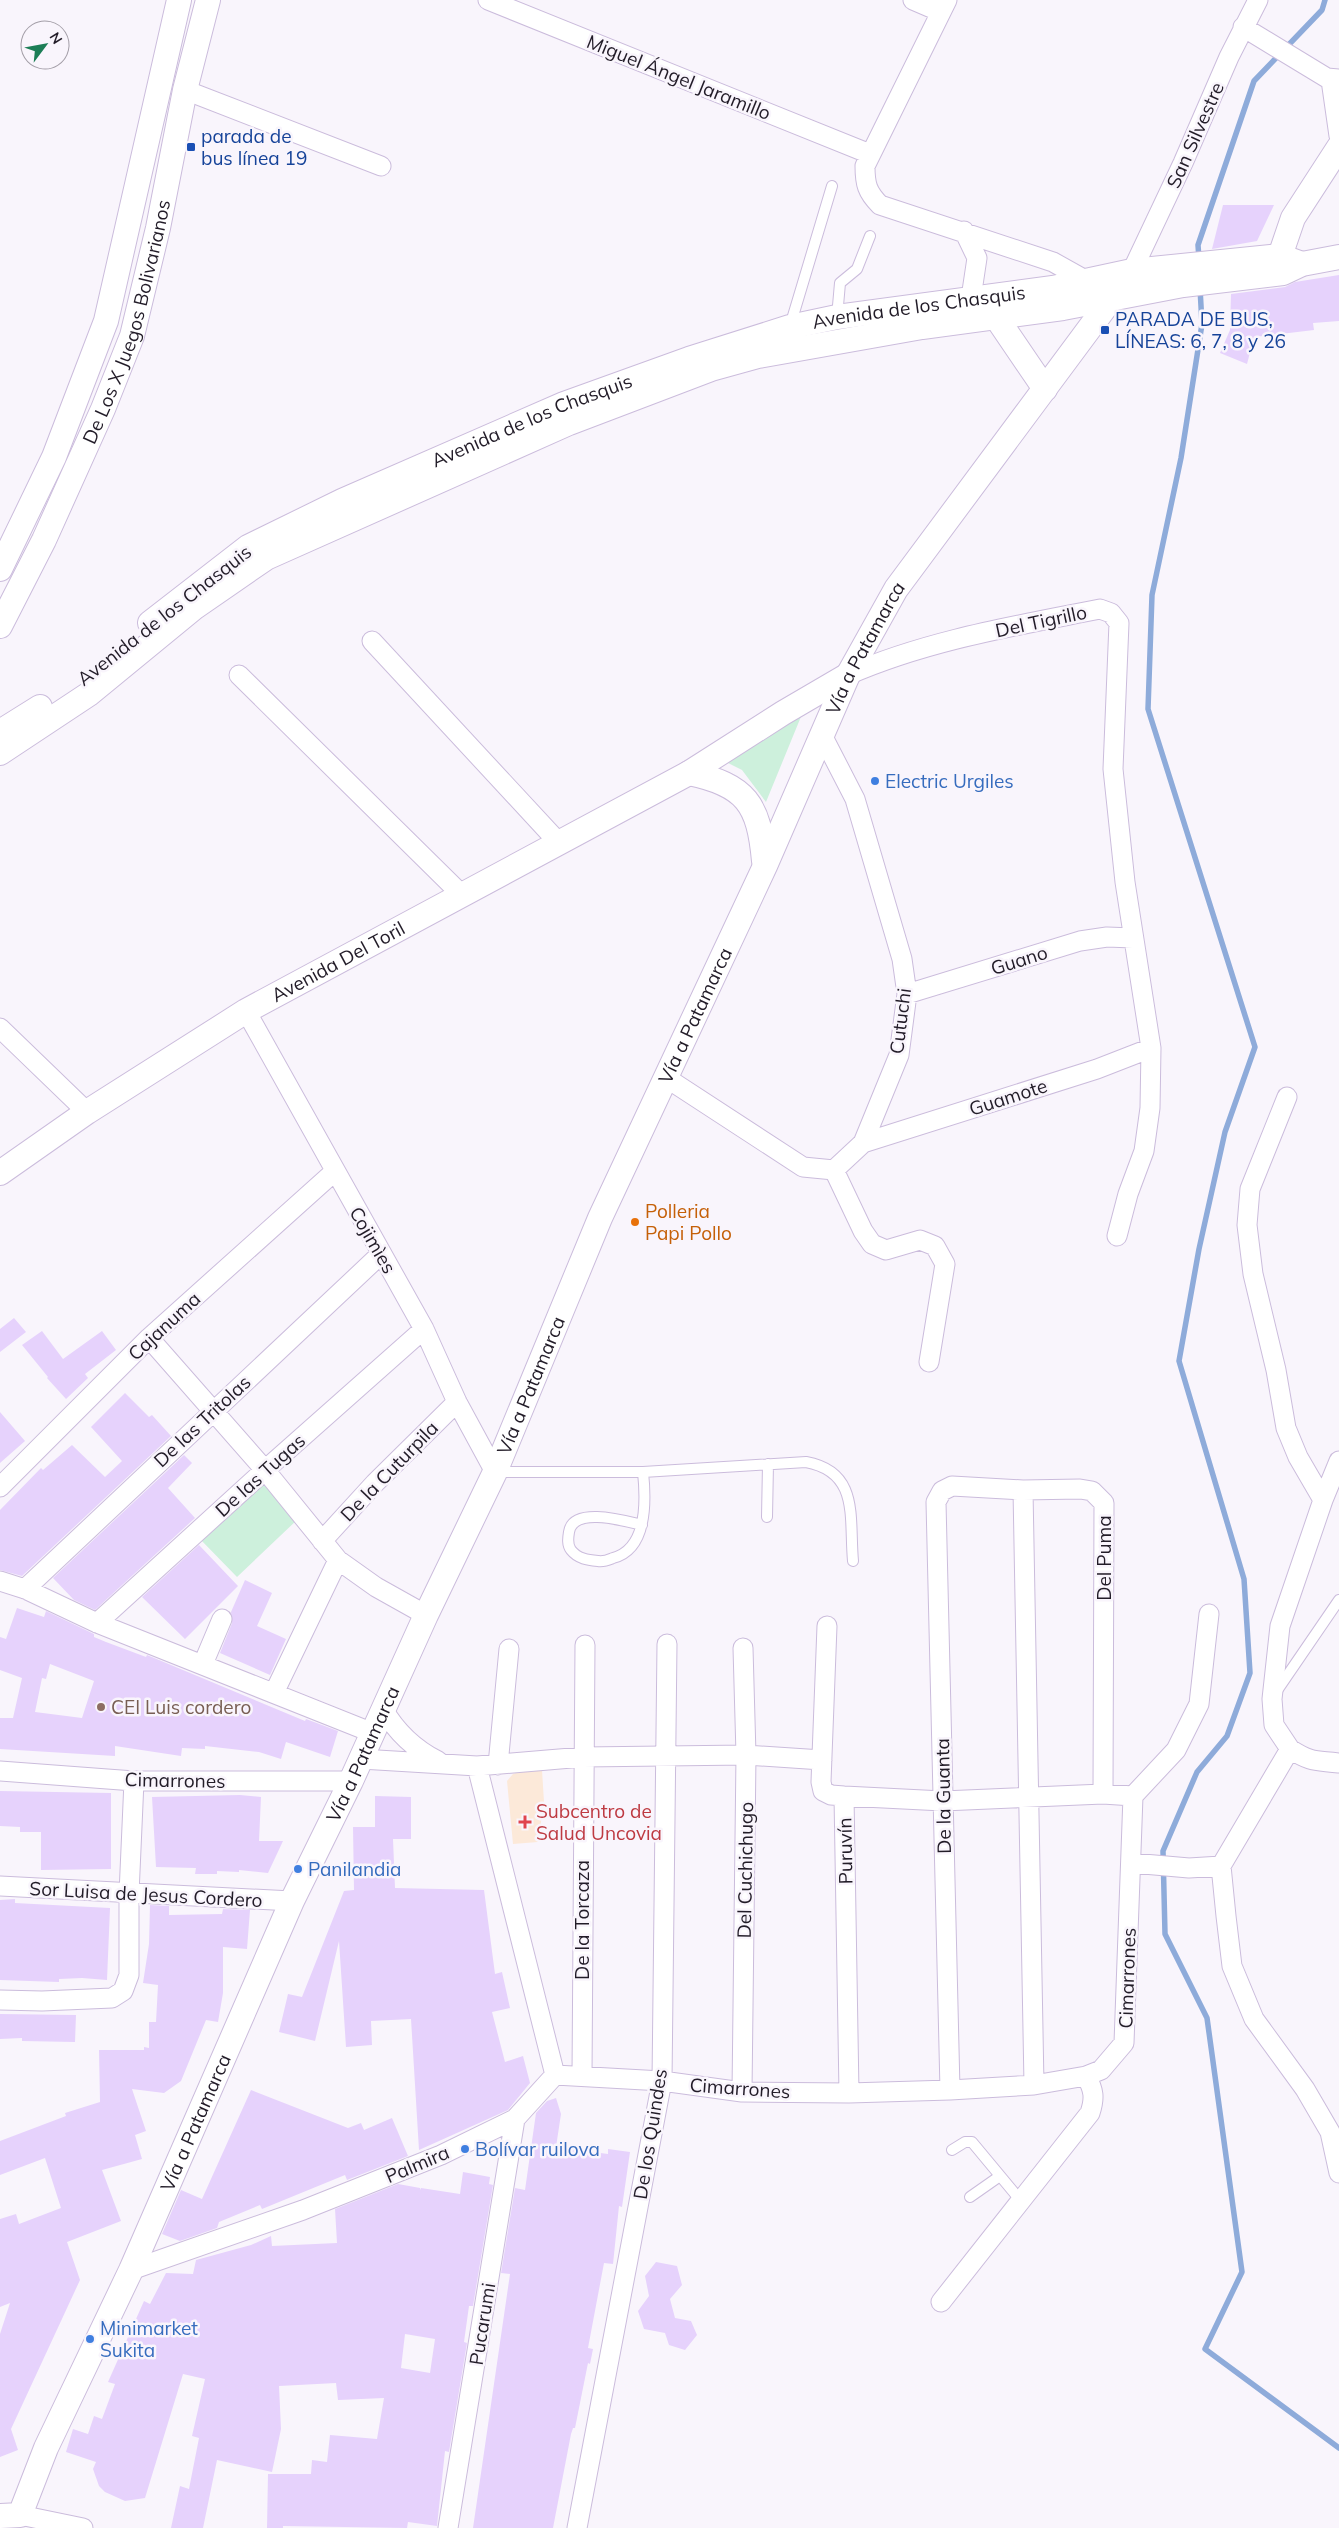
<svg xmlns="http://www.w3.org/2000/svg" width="1339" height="2528" font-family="Mulish,sans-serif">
  <rect width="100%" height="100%" fill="#f9f5fc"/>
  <path fill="#fce9d9" d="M 542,1770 L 544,1802 L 538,1842 L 513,1844 L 507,1781 L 513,1774 L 519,1772 Z"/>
  <path fill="#cdf0dc" d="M 807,702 L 766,802 L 742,770 L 720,759 Z
    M 261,1481 L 298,1519 L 237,1577 L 200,1539 Z"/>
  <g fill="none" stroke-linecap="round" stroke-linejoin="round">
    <path stroke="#8eabda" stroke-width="5.5" d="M 1199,259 L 1198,245 L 1254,81 L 1322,10 L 1325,0
      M 1200,288 L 1202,324 L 1181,458 L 1152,595 L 1148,709 L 1255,1047 L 1225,1132 L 1199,1249 L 1179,1361 L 1244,1579 L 1250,1673 L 1227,1736 L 1197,1772 L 1163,1851 L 1165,1934 L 1207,2018 L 1242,2272 L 1205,2349 L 1339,2448"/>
  </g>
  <path fill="#e6d2fc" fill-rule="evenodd" d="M 1223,205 L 1274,205 L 1257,241 L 1212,249 Z
    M 1339,275 L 1339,321 L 1313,323 L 1314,330 L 1254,337 L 1247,364 L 1220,353 L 1230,330 L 1231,294 L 1285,287 L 1295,282 Z
    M 14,1318 L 26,1332 L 0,1352 L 0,1329 Z
    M 42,1331 L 63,1359 L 102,1331 L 116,1350 L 85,1374 L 88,1378 L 66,1399 L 47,1378 L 48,1377 L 22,1345 Z
    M 125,1393 L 149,1417 L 152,1415 L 171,1436 L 22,1576 L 0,1570 L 0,1510 L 41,1468 L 43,1470 L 72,1445 L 105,1477 L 122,1461 L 91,1427 Z
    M 0,1412 L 25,1441 L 0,1463 Z
    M 184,1455 L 192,1463 L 168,1488 L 195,1518 L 95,1610 L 74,1600 L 53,1578 Z
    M 199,1545 L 238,1586 L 185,1639 L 142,1597 Z
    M 245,1580 L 272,1593 L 257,1626 L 286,1639 L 270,1675 L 220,1653 L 232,1623 L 231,1612 Z
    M 17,1608 L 44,1617 L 46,1611 L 94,1634 L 94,1637 L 106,1642 L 146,1657 L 147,1655 L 305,1721 L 306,1719 L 338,1731 L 330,1757 L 286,1742 L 281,1759 L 259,1752 L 205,1746 L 205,1749 L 182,1748 L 181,1756 L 115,1746 L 115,1756 L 0,1749 L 0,1718 L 13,1718 L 22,1678 L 0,1670 L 0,1637 L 6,1639 ZM 50,1664 L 94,1681 L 82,1718 L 35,1712 L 42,1678 L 46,1679 Z
    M 0,1791 L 111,1793 L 111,1869 L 41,1870 L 41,1832 L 20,1832 L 20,1827 L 0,1826 Z
    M 240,1795 L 261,1797 L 259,1841 L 283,1841 L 268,1873 L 239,1870 L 239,1872 L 217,1871 L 217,1874 L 195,1874 L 196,1868 L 156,1867 L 152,1797 Z
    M 375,1796 L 411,1797 L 411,1839 L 393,1839 L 395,1888 L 484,1890 L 495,1974 L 502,1972 L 510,2008 L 492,2012 L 505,2062 L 523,2056 L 530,2083 L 508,2110 L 419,2150 L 411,2019 L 371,2021 L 372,2045 L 346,2047 L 339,1941 L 315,2041 L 279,2032 L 288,1994 L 302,1997 L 344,1891 L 354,1890 L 353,1827 L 375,1827 Z
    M 15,1899 L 15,1903 L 110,1908 L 107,1980 L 82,1978 L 59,1979 L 59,1982 L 0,1980 L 0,1900 Z
    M 150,1905 L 169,1906 L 169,1915 L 222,1914 L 223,1909 L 250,1910 L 247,1949 L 223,1947 L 223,1993 L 218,2022 L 206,2020 L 181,2081 L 164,2093 L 132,2089 L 146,2131 L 135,2135 L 142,2159 L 102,2170 L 121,2221 L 67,2242 L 80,2280 L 11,2429 L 18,2450 L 0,2457 L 0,2334 L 10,2303 L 0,2307 L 0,2219 L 16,2214 L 19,2224 L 61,2208 L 45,2158 L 0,2175 L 0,2141 L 66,2116 L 65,2113 L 100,2102 L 99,2050 L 144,2050 L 144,2047 L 149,2048 L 149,2022 L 156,2022 L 158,1985 L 143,1983 L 149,1944 Z
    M 0,2014 L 76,2015 L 75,2042 L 22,2041 L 22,2038 L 0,2039 Z
    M 251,2090 L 348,2128 L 361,2123 L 364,2130 L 392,2118 L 408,2156 L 347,2180 L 345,2175 L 262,2209 L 260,2205 L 219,2222 L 217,2228 L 180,2241 L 162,2234 L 181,2190 L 202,2199 Z
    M 556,2098 L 561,2114 L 556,2147 L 608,2154 L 608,2149 L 630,2152 L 622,2207 L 619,2206 L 613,2264 L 604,2263 L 588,2348 L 593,2349 L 590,2364 L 588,2363 L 575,2428 L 573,2428 L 571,2434 L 553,2528 L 473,2528 L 510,2274 L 501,2273 L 515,2188 L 525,2190 L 536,2113 L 547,2101 Z
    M 463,2172 L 490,2177 L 489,2184 L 493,2185 L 473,2306 L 469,2306 L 464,2342 L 467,2343 L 449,2452 L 445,2451 L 437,2526 L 408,2522 L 407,2528 L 283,2526 L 283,2528 L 267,2528 L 268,2474 L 311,2474 L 312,2460 L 327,2462 L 330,2435 L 377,2439 L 384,2398 L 338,2400 L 336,2383 L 279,2386 L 281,2429 L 272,2472 L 217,2460 L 203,2528 L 171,2528 L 180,2486 L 189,2489 L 199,2438 L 192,2436 L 205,2379 L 183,2374 L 145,2498 L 125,2501 L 105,2492 L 99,2486 L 93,2469 L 96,2462 L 66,2452 L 73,2429 L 88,2434 L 94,2416 L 102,2419 L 115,2384 L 108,2382 L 144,2301 L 150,2304 L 166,2273 L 193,2274 L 196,2260 L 251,2245 L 271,2236 L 272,2246 L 337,2243 L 335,2209 L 398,2184 L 420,2188 L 421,2190 L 421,2188 L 460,2194 ZM 405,2334 L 435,2339 L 430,2373 L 401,2368 Z
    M 656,2262 L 677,2266 L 682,2285 L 670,2299 L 675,2318 L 691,2321 L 697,2335 L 685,2350 L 669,2345 L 665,2333 L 644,2329 L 638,2311 L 649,2296 L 645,2276 Z"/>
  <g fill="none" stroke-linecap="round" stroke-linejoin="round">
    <defs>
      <path id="service" d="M 837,317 L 840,283 L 857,269 L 870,236
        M 790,326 L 832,186
        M 496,1472 L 643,1472 L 806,1462 C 860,1472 849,1518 853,1561
        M 767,1517 L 768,1464
        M 642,1525 C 625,1521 573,1506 569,1532 C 568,1538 567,1545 571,1550 C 578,1559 588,1560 598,1561 C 604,1562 608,1560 613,1558 C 648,1549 646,1500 643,1472
        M 1276,1692 L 1339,1600
        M 952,2150 L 965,2142 L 972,2142 L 1021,2201
        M 970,2197 L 1000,2176"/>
      <path id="minor" d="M 488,0 L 870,154
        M 913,0 L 941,12
        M 947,0 L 865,166 C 865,184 867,192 880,205 L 1053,262 L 1087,281 L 1088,287
        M 1243,27 L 1327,78 L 1339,79
        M 1331,80 L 1339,136
        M 185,90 L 381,166
        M 964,231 L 977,258 L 971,298
        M 1132,271 L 1183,163 L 1229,57 L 1258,0
        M 372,641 L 560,844
        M 239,675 L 463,896
        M 848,675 C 928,640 1015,626 1100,609 L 1111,613 L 1119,623 L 1113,769 L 1125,882 L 1151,1048 L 1150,1108 L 1144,1151 L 1128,1194 L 1117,1236
        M 907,994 L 1080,941 L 1107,937 L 1133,938
        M 246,1011 L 424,1329 L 457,1402 L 495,1472
        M 0,1028 L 87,1112
        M 665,1077 L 803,1167 L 834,1170 L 863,1143 L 899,1055 L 907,994 L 902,959 L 855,799 L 821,733
        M 1287,1097 L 1250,1189 L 1247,1225 L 1253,1274 L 1276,1370 L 1286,1428 L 1298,1457 L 1323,1500
        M 863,1143 L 1097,1069 L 1151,1048
        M 834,1170 L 863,1231 L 872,1244 L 886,1250 L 920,1240 L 935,1246 L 945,1264 L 929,1362
        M 149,1338 L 265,1470 L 338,1560 L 376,1587 L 426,1615
        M 0,1487 L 149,1338 L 334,1172
        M 1023,1490 L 1034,2085
        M 322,1541 L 375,1483 L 457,1402
        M 0,1581 L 25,1589 L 97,1623 L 373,1733
        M 25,1589 L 381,1254
        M 97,1623 L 265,1470 L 424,1329
        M 827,1626 L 821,1782 L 823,1791 L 831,1795 L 844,1796 L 943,1801 L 1103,1794 L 1133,1796
        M 203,1664 L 222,1619
        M 274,1693 L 338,1560
        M 383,1709 C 397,1733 414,1749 438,1761
        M 1290,1749 L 1274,1725 L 1272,1699 L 1280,1626 L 1323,1500 L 1339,1461
        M 361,1759 L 477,1766 L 583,1757 L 746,1755 L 822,1760
        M 1339,1763 C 1315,1760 1312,1763 1290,1749 L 1221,1866 L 1226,1916 L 1232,1966 L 1254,2019 L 1305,2089 L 1330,2132 L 1339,2173
        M 498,1765 L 509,1649
        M 477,1766 L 555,2075
        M 0,1771 L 134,1781 L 351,1781
        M 844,1796 L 849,2093
        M 1133,1796 L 1176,1750 L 1199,1704 L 1209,1614
        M 1132,1863 L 1189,1868 L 1221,1866
        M 0,1886 L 292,1901
        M 0,2000 L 42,2001 L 112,1998 L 123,1991 L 129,1975 L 129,1894 L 134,1781
        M 555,2075 L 662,2081 L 742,2092 L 849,2093 L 950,2090 L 1034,2085 L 1086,2076 L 1101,2070 L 1124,2043 L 1133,1796
        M 582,2076 L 585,1645
        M 950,2090 L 936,1502 L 942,1491 L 952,1486 L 1023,1490 L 1080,1489 L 1092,1491 L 1104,1503 L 1103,1794
        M 742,2092 L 746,1755 L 743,1648
        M 131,2270 L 303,2210 L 441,2155 L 515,2119 L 555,2075
        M 941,2302 L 1090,2113 C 1095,2098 1094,2090 1086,2076
        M 20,2515 L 83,2528
        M 448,2528 L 515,2119
        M 577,2528 L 662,2081 L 667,1644"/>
      <g id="tertiary">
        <path d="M 1280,256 L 1293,218 L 1339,147"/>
        <path d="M 996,317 L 1045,389"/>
        <path d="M 0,569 L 54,457 L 106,321 L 179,0"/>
        <path id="s1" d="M 150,623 L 248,547 L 342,501 L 564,404 L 689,359 L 790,327 L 837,317 L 1053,288 L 1132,271 L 1280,256 L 1302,264"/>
        <path id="s2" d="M 0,626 L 44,540 L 103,409 L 132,336 L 158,228 L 185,90 L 208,0"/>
        <path d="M 0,732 L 40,707"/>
        <path d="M 0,753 L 89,694 L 195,607 L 266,558 L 569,423 L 711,369 L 758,356 L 922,327 L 1063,308 L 1183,285 L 1283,273 L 1302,264 L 1339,257"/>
        <path d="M 689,773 C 746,785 759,804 764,861"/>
        <path id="s3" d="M 0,1173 L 87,1112 L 246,1011 L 689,773 L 783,713 L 848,675"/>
        <path id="s4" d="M 0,2516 L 20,2515 L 46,2448 L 131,2270 L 292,1901 L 351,1781 L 426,1615 L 495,1472 L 600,1218 L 765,866 L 848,675 L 896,589 L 1132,271"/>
      </g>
    </defs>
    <use href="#service" stroke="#cbbcdc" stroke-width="12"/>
    <use href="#minor" stroke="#cbbcdc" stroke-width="21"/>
    <use href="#tertiary" stroke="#cbbcdc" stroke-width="26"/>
    <use href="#service" stroke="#fff" stroke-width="10"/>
    <use href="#minor" stroke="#fff" stroke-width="19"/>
    <use href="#tertiary" stroke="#fff" stroke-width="24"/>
  </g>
  <g fill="#1a4fb4" stroke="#f9f5fc" stroke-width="2">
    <rect x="186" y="142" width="10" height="10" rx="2.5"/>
    <rect x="1100" y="325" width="10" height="10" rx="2.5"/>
  </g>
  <g fill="#3f7fe0" stroke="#f9f5fc" stroke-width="2">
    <circle cx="875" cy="781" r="5"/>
    <circle cx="298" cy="1869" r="5"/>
    <circle cx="465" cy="2149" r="5"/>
    <circle cx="90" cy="2339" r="5"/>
  </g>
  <circle fill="#e8710a" stroke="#f9f5fc" stroke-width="2" cx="635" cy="1222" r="5"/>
  <circle fill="#8d6e63" stroke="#f9f5fc" stroke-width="2" cx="101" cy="1707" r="5"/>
  <path fill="#e0444e" stroke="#f9f5fc" stroke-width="2" d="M522.5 1814.5h5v5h5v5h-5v5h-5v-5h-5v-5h5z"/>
  <g text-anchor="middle" stroke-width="5" stroke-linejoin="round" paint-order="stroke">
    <g font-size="19" fill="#221c28" stroke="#f9f5fc">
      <text transform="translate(679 77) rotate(22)" y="7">Miguel Ángel Jaramillo</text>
      <text transform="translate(1195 135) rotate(-66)" y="7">San Silvestre</text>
      <text dy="7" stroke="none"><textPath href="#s1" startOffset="840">Avenida de los Chasquis</textPath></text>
      <text dy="7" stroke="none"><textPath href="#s2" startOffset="331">De Los X Juegos Bolivarianos</textPath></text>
      <text dy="7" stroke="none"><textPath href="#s1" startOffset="435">Avenida de los Chasquis</textPath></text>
      <text transform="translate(164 615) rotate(-38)" y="7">Avenida de los Chasquis</text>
      <text transform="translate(1041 621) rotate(-12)" y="7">Del Tigrillo</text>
      <text dy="7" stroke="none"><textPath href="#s4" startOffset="2070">Vía a Patamarca</textPath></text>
      <text transform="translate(1019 960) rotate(-17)" y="7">Guano</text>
      <text dy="7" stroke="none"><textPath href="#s3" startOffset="399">Avenida Del Toril</textPath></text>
      <text dy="7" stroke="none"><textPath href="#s4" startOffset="1665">Vía a Patamarca</textPath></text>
      <text transform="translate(900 1021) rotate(-83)" y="7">Cutuchi</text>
      <text transform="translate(1008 1097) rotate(-18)" y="7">Guamote</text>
      <text transform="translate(373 1240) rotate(60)" y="7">Cojimìes</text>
      <text transform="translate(164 1326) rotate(-43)" y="7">Cajanuma</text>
      <text dy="7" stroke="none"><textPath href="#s4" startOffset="1260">Vía a Patamarca</textPath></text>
      <text transform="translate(202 1421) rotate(-43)" y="7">De las Tritolas</text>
      <text transform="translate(389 1471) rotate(-46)" y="7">De la Cuturpila</text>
      <text transform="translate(260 1475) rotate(-42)" y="7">De las Tugas</text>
      <text transform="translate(1104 1558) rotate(-90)" y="7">Del Puma</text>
      <text dy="7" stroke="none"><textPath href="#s4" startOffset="855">Vía a Patamarca</textPath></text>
      <text transform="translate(175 1780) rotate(1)" y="7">Cimarrones</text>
      <text transform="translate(943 1796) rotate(-91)" y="7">De la Guanta</text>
      <text transform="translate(845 1851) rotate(-91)" y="7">Puruvín</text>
      <text transform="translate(745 1870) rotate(-89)" y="7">Del Cuchichugo</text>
      <text transform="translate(146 1894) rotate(3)" y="7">Sor Luisa de Jesus Cordero</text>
      <text transform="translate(582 1920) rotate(-90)" y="7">De la Torcaza</text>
      <text transform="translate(1127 1978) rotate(-88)" y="7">Cimarrones</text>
      <text transform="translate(740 2088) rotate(4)" y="7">Cimarrones</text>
      <text dy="7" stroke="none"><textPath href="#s4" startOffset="450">Vía a Patamarca</textPath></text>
      <text transform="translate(650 2134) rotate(-81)" y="7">De los Quindes</text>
      <text transform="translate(417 2164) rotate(-23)" y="7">Palmira</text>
      <text transform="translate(482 2324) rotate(-81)" y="7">Pucarumi</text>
    </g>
    <g font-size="19" fill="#164399" stroke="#f9f5fc" text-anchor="start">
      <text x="201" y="143">parada de<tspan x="201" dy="22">bus línea 19</tspan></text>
      <text x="1115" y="326">PARADA DE BUS,<tspan x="1115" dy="22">LÍNEAS: 6, 7, 8 y 26</tspan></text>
    </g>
    <g font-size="19" fill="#366cbe" stroke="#f9f5fc" text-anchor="start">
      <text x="885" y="788">Electric Urgiles</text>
      <text x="308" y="1876">Panilandia</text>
      <text x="475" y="2156">Bolívar ruilova</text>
      <text x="100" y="2335">Minimarket<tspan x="100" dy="22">Sukita</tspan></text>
    </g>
    <g font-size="19" fill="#c56008" stroke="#f9f5fc" text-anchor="start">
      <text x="645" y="1218">Polleria<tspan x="645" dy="22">Papi Pollo</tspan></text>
    </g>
    <g font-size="19" fill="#785e54" stroke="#f9f5fc" text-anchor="start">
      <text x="111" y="1714">CEI Luis cordero</text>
    </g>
    <g font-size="19" fill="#be3a42" stroke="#f9f5fc" text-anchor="start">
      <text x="536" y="1818">Subcentro de<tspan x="536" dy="22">Salud Uncovia</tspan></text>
    </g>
  </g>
  <g transform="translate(45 45) rotate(58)"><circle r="24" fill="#f9f5fc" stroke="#a39ea7"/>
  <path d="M0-4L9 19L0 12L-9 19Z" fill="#1c7e56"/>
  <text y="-8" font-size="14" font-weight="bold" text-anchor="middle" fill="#221c28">N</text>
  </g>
</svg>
